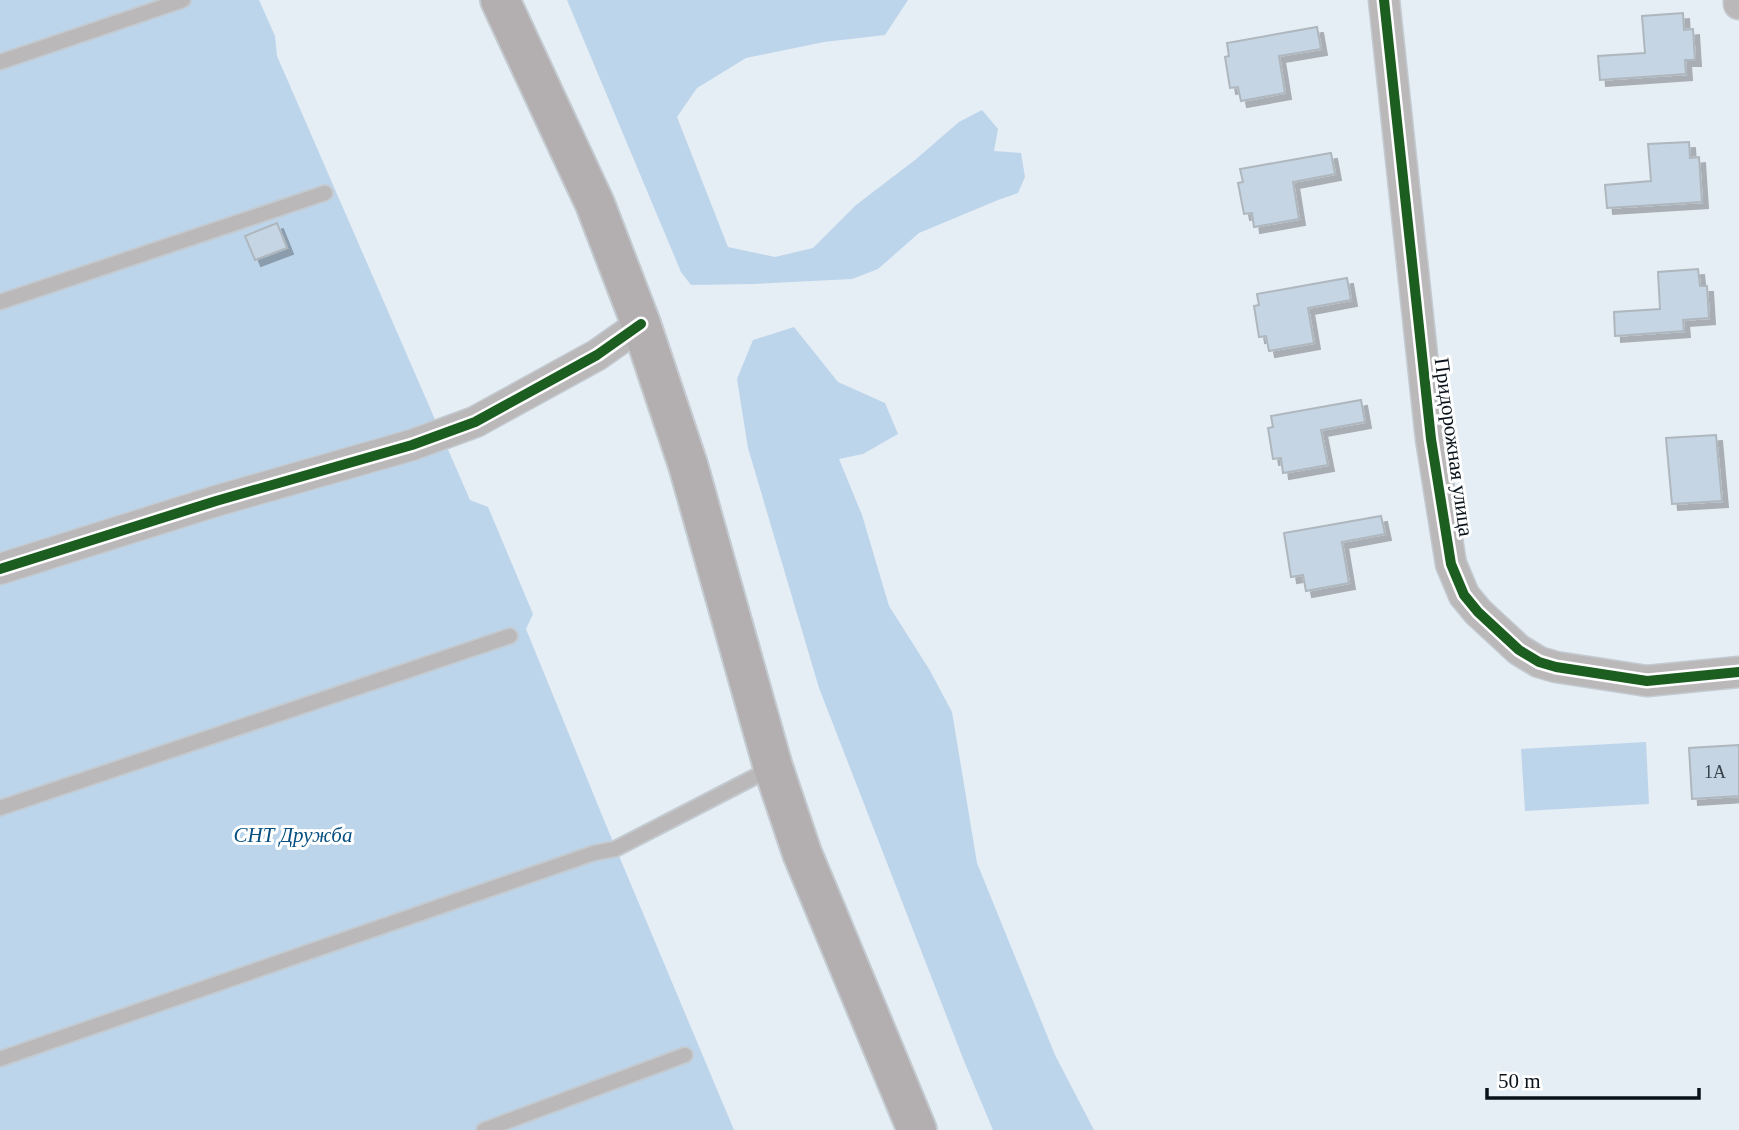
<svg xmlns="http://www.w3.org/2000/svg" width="1739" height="1130" font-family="Georgia,serif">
  <defs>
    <filter id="shadow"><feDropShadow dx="6" dy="6" stdDeviation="0" flood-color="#0004"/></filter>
  </defs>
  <rect width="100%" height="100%" fill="#e5edf5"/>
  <path fill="#bdd5eb" d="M 0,0 L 259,0 L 275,36 L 277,56 L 470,500 L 488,507 L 533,614 L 526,629 L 606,825 L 734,1130 L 0,1130 Z
    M 567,0 L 908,0 L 885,35 L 824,42 L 746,58 L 697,88 L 677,117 L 728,247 L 775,257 L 813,248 L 856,205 L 915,160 L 959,122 L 982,110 L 998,129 L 994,151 L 1021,153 L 1025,177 L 1018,193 L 998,200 L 919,233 L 878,269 L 852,279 L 754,284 L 691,285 L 681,272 Z
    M 794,327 L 838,382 L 885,403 L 898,434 L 863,454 L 839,459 L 862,515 L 889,606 L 929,669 L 952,712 L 977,863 L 1055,1055 L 1094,1130 L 993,1130 L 964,1061 L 819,688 L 748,448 L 737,379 L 753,340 Z
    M 1646,742 L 1649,804 L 1525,811 L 1521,749 Z"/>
  <path fill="#c6d5e3" stroke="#afb7be" stroke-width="2" filter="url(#shadow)" d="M 1683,13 L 1684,30 L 1693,29 L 1695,60 L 1685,60 L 1686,74 L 1600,80 L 1598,56 L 1645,53 L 1642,16 Z
    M 1317,27 L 1321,49 L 1279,56 L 1285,93 L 1241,101 L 1238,87 L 1230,88 L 1225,57 L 1229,56 L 1227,43 Z
    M 1689,142 L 1690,158 L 1699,157 L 1702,202 L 1607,208 L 1605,185 L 1651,181 L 1648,144 Z
    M 1331,153 L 1335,174 L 1293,182 L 1299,219 L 1254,227 L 1252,213 L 1244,214 L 1238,183 L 1243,182 L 1240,169 Z
    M 277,223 L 287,248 L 255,260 L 245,236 Z
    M 1698,269 L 1700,286 L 1707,286 L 1709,318 L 1683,320 L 1684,331 L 1615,336 L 1614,312 L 1660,309 L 1658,272 Z
    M 1347,278 L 1351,300 L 1308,308 L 1314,343 L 1269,351 L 1266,336 L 1259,337 L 1254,306 L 1259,305 L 1257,294 Z
    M 1361,400 L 1365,422 L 1321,430 L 1328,465 L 1283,473 L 1281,458 L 1273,459 L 1268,428 L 1273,427 L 1271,416 Z
    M 1716,435 L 1722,501 L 1672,504 L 1666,438 Z
    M 1381,516 L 1385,534 L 1342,542 L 1349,583 L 1306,591 L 1303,575 L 1291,577 L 1284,533 Z
    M 1739,745 L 1739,796 L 1692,799 L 1689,748 Z"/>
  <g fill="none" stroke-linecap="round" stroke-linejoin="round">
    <defs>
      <path id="service" d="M 0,62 L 183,0
        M 0,302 L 325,193
        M 0,808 L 510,636
        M 0,1059 L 594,853 L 615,849 L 772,768
        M 484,1130 L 685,1055"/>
      <path id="minor" d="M 1384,0 L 1431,439 L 1451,564 L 1464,595 L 1478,612 L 1519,650 L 1539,662 L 1556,667 L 1647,681 L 1739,672
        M 1739,0 L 1739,4
        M 0,569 L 216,501 L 412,445 L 475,422 L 597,355 L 641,324"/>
      <path id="secondary" d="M 500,0 L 595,204 L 641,324 L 688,465 L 773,767 L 802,853 L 917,1130"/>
    </defs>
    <use href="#service" stroke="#c3cad0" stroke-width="18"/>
    <use href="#minor" stroke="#c3cad0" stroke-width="33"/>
    <use href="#secondary" stroke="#c3cad0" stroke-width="42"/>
    <use href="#service" stroke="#bbb8ba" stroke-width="14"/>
    <use href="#minor" stroke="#bbb8ba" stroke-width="30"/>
    <use href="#secondary" stroke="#b3aeaf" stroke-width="38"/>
    <defs>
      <path id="cycleway" d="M 1384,0 L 1431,439 L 1451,564 L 1464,595 L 1478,612 L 1519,650 L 1539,662 L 1556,667 L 1647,681 L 1739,672
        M 0,569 L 216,501 L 412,445 L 475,422 L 597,355 L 641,324"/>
    </defs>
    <use href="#cycleway" stroke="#fff" stroke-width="15"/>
    <use href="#cycleway" stroke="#1b5e20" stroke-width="10"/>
  </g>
  <g text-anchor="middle" stroke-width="6" stroke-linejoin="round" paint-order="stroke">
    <g font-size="18" fill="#38434c">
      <text x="1715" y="778">1А</text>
    </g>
    <g font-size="21" fill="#09121a" stroke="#fff">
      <text transform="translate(1454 447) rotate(82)" y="7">Придорожная улица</text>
    </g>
    <g font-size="21" font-style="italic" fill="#054f81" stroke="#fff">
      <text x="293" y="842">СНТ Дружба</text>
    </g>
  </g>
  <path d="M1487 1088v10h212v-10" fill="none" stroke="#09121a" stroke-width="3.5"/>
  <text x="1498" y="1088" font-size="21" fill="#09121a" stroke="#ffffff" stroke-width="5" paint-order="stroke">50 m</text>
</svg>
